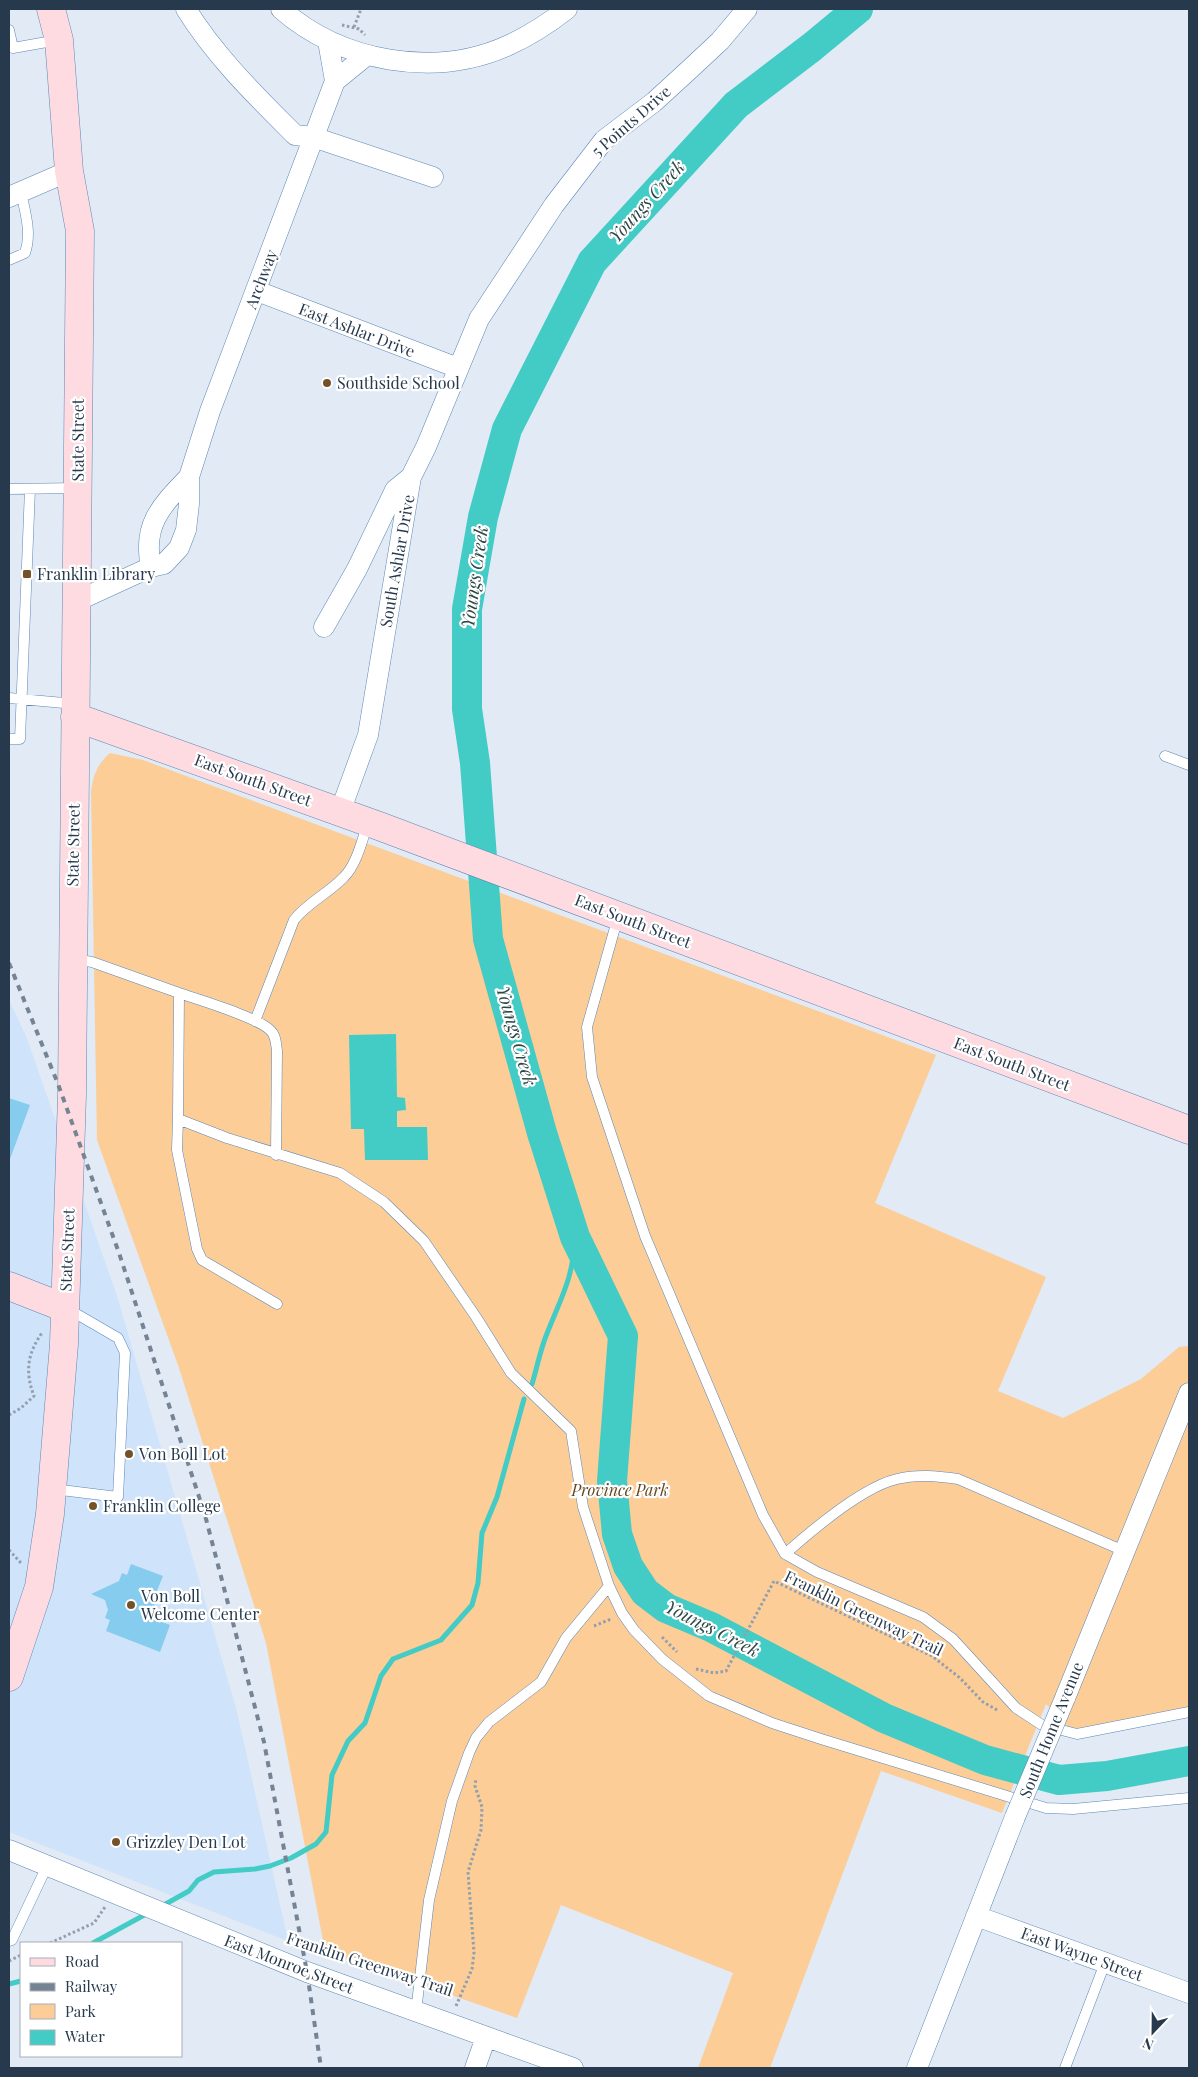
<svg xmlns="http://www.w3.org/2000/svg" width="1198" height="2077" font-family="'Playfair Display',serif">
  <rect width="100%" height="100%" fill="#e1eaf5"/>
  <path fill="#cfe3fa" d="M 9,1000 L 26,1036 L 118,1299 L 237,1712 L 288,1941 L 9,1832 Z"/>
  <path fill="#fccd96" d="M 110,753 L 143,760 L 936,1055 L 875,1203 L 1046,1277 L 998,1391 L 1063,1418 L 1141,1379 L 1179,1347 L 1189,1346 L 1189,1709 L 1079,1739 L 1046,1704 L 1002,1813 L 881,1771 L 770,2068 L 698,2068 L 733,1973 L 561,1905 L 517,2018 L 325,1951 L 266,1643 L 179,1368 L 97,1140 L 91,792 C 93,776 97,764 110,753 Z"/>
  <path fill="#43cbc5" d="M 396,1034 L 397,1097 L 405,1098 L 406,1110 L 397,1111 L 397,1127 L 427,1127 L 428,1160 L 365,1160 L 364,1129 L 351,1129 L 349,1035 Z"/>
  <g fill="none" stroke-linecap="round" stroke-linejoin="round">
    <path stroke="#43cbc5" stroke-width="5" d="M 532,1384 C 537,1368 540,1351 546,1336 C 561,1297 573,1280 575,1237
      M 162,1906 L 189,1891 L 198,1880 L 214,1872 L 255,1869 L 270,1866 L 291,1858 L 316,1844 L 326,1832 L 332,1775 L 348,1741 L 365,1723 L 381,1676 L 393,1659 L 441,1640 L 472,1605 L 478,1583 L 482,1533 L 497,1497 L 524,1399
      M 93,1943 L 148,1913
      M 9,1984 L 21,1981"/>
    <path stroke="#43cbc5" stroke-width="30" d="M 858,9 L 812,47 L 736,105 L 592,262 L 507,429 L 483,517 L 467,609 L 467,709 L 475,763 L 488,939 L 542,1133 L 575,1237 L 623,1336 L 612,1481 L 617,1534 L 628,1566 L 645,1592 L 666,1608 L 711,1627 L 884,1718 L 985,1760 L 1059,1780 L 1107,1776 L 1189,1761"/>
  </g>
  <path fill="#86ccef" d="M 9,1098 L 30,1105 L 10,1159 L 9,1159 Z
    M 131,1564 L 163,1576 L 154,1598 L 157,1599 L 150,1617 L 170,1625 L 160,1652 L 106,1631 L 110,1620 L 105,1618 L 108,1610 L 105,1600 L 91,1594 L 119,1581 L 122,1573 L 127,1575 Z"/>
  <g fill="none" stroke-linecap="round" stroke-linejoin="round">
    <defs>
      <path id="lane" d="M 9,30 L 13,48 L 58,40
        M 9,260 L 25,253 C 32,233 25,212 21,192
        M 9,489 L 78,488
        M 9,698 L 75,704
        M 9,739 L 20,739 L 30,489
        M 1165,756 L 1189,765
        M 618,917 L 587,1027 L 592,1077 L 645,1236 L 763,1515 L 785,1554 L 817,1572 L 923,1617 L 953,1639 L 1016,1708 L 1042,1725 L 1077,1734 L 1189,1712
        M 74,959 L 92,962 L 179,993 L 178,1119 L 227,1138 L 340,1173 L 384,1202 L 424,1241 L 476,1317 L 511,1373 L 571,1431 L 583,1507 L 609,1586 L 622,1613 L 634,1630 L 662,1659 L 709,1696 L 772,1723 L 821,1739 L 1046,1808 L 1073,1809 L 1189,1798
        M 179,993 C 199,1000 257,1017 270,1030 C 276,1035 276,1044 277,1051 L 276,1155
        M 255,1021 L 294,920 C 307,903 329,893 344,877 C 357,864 362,840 368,823
        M 178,1119 L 177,1150 L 197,1249 L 202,1260 L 277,1304
        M 53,1489 L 118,1497 L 125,1353 L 118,1338 L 68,1309
        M 785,1554 C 812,1530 862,1487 897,1479 C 917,1474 937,1476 958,1479 L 1124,1551
        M 9,1941 L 12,1940 L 47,1866
        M 416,2012 L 429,1900 L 452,1801 L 469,1753 L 476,1738 L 489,1722 L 541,1682 L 566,1638 L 609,1586
        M 1065,2068 L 1105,1963"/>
      <path id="street" d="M 186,9 C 215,56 256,96 295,135 L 313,137 L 433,177
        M 281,9 C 341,62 435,79 509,45 C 531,35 549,23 567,9
        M 328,41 L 335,81
        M 9,197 L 69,171
        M 257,291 L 458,368
        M 151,567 C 142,525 161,506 189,477
        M 77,601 L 151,567 L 164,564 L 179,548 L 186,530 L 189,504 L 189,477 L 210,411 L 335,81 L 367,55
        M 324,627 L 357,569 L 395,490 L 411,477
        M 340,812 L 368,735 L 411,477 L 426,447 L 479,319 L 554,205 L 604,140 L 654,102 L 690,69 L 720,41 L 747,9
        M 1065,1698 L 1189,1393
        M 9,1850 L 307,1972 L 573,2068
        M 976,1916 L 1189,1993
        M 475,2068 L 486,2037
        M 917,2068 L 1015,1817"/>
      <path id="secondary" d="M 75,717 L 379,826 L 1189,1130
        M 9,1286 L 65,1308
        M 9,1677 L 39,1587 L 50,1514 L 64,1344 L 72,1095 L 80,231 L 69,171 L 59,40 L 51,9"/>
    </defs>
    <use href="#lane" stroke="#5c87b6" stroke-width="11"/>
    <use href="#street" stroke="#5c87b6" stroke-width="21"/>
    <use href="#secondary" stroke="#5c87b6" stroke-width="29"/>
    <path stroke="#929fae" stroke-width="3" stroke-dasharray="2.5 2.5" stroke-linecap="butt" d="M 342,25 L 359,29 L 365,35
      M 354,27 L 361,9
      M 9,1415 L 21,1408 L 34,1396 C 25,1372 27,1354 42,1333
      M 9,1550 L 21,1563
      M 594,1626 L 611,1619
      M 662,1637 L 677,1652
      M 696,1669 L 714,1673 L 726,1671 L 774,1581 L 932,1656 L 960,1678 L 983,1702 L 999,1711
      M 50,1943 L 94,1923 L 105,1907
      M 9,1961 L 21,1955
      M 456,2006 L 472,1969 L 474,1953 L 468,1872 L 481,1830 L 482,1807 L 475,1786 L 476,1778"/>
    <use href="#lane" stroke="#fff" stroke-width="10"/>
    <use href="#street" stroke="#fff" stroke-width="20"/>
    <use href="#secondary" stroke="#fedbe0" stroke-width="28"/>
    <path stroke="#758494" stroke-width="4" stroke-dasharray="6 6" stroke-linecap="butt" d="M 9,963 L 58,1084 L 119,1253 L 205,1515 L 264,1742 L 307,1972 L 321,2068"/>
    <defs>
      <path id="street-bridge" d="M 1015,1817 L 1065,1698"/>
    </defs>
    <use href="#street-bridge" stroke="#5c87b6" stroke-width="21" stroke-linecap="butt"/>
    <use href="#street-bridge" stroke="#fff" stroke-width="20"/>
  </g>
  <g fill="#735228" stroke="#fff" stroke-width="2">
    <circle cx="327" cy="383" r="5"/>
    <rect x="22" y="569" width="10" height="10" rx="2.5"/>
    <circle cx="129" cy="1454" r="5"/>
    <circle cx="93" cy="1506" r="5"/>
    <circle cx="131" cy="1605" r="5"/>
    <circle cx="116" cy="1842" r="5"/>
  </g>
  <g text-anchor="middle" stroke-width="4.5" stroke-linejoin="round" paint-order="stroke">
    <g font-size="16" fill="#26394d" stroke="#fff">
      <text transform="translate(631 121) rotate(-41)" y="6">5 Points Drive</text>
      <text transform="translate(261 279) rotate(-69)" y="6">Archway</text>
      <text transform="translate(357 330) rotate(21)" y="6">East Ashlar Drive</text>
      <text transform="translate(78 440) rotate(-90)" y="6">State Street</text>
      <text transform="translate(397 561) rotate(-80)" y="6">South Ashlar Drive</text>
      <text transform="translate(253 780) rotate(20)" y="6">East South Street</text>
      <text transform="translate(73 845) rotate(-89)" y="6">State Street</text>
      <text transform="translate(633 921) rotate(21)" y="6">East South Street</text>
      <text transform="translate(1012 1064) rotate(21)" y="6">East South Street</text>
      <text transform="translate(67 1250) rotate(-88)" y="6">State Street</text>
      <text transform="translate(864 1613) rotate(26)" y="6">Franklin Greenway Trail</text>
      <text transform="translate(1051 1730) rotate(-68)" y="6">South Home Avenue</text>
      <text transform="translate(1082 1954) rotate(20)" y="6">East Wayne Street</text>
      <text transform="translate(289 1964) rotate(21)" y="6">East Monroe Street</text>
      <text transform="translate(370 1964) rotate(18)" y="6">Franklin Greenway Trail</text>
    </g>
    <g font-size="16" fill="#26394d" stroke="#fff" text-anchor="start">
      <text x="337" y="389">Southside School</text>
      <text x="37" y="580">Franklin Library</text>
      <text x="139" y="1460">Von Boll Lot</text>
      <text x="103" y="1512">Franklin College</text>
      <text x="141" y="1602">Von Boll<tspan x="141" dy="18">Welcome Center</tspan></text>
      <text x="126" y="1848">Grizzley Den Lot</text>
    </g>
    <g font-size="16" font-style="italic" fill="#66471f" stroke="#fff">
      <text x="620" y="1496">Province Park</text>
    </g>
    <g font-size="18" font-style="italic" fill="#2b4846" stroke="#fff">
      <text transform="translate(647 202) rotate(-48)" y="6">Youngs Creek</text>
      <text transform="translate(475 577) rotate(-82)" y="6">Youngs Creek</text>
      <text transform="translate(516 1036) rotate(74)" y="6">Youngs Creek</text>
      <text transform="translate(712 1629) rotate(27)" y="6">Youngs Creek</text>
    </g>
  </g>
  <rect width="1198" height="2077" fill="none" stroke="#26394d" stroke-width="20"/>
  <rect x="20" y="1942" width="162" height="115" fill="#ffffff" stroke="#a8b0b8"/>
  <rect x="30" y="1958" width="25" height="8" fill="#fedbe0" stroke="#a8b0b8"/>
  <text x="65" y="1967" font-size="15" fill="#26394d">Road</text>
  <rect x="30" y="1983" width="25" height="8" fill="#758494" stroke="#a8b0b8"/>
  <text x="65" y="1992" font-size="15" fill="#26394d">Railway</text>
  <rect x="30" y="2004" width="25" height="15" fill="#fccd96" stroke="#a8b0b8"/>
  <text x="65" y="2017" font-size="15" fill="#26394d">Park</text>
  <rect x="30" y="2030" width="25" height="15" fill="#43cbc5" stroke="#a8b0b8"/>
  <text x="65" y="2042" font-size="15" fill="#26394d">Water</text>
  <g transform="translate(1153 2032) rotate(202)" stroke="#ffffff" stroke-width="4" paint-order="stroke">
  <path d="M0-4L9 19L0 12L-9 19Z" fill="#26394d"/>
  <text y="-8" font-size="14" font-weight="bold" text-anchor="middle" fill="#26394d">N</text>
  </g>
</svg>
